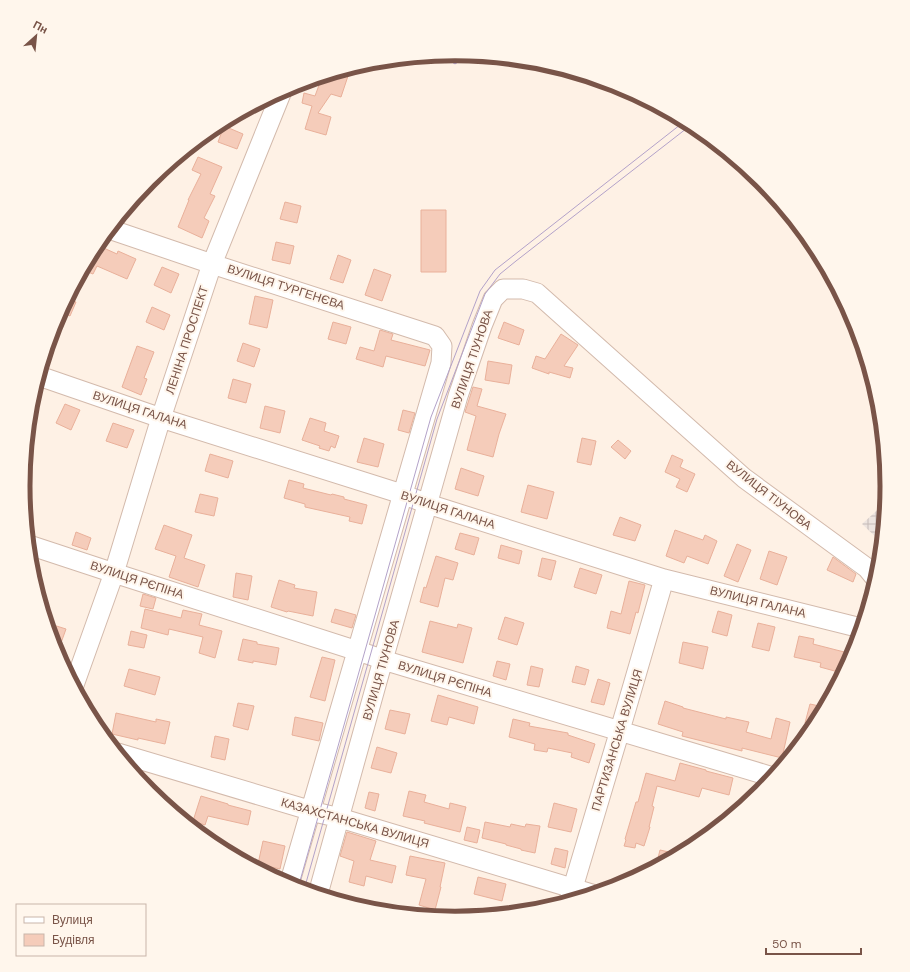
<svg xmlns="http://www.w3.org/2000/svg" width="910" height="972" font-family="'DM Sans',sans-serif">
  <defs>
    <pattern id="industrial-grid" width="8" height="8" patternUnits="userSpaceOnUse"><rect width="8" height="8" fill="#ede4df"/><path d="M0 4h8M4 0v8" fill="none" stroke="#c5bbb7"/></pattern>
  </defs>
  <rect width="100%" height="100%" fill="#fef1e5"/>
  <path fill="url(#industrial-grid)" d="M 885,503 L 881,542 L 862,524 Z"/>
  <path fill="#f5ccba" stroke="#e9b09a" d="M 342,71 L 349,73 L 341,97 L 331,94 L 318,113 L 331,117 L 326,135 L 305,129 L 312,106 L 302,103 L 304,93 L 315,96 L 322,77 Z
    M 224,126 L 243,134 L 237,149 L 218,142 Z
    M 198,157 L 222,167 L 210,194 L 215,196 L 204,218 L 209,221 L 202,238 L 178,227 L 189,200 L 188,200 L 201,174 L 192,170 Z
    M 285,202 L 301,206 L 297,223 L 280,219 Z
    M 421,210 L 446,210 L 446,272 L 421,272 Z
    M 276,242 L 294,246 L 290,264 L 272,260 Z
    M 97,245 L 117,254 L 118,251 L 136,259 L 127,279 L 97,266 L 93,274 L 83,270 Z
    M 338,255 L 351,260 L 343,283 L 330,279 Z
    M 162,267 L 179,274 L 171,293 L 154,285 Z
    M 374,269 L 391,275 L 382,301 L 365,295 Z
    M 255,296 L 273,300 L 267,328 L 249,324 Z
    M 68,299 L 76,302 L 70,316 L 61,312 Z
    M 152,307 L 170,315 L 164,330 L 146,322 Z
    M 333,322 L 351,327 L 346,344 L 328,339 Z
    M 504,322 L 524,330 L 519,345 L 498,338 Z
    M 380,330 L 393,334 L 391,340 L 430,350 L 425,366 L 386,356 L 383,367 L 356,359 L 360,347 L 374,351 Z
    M 561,334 L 578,345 L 564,366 L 573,368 L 570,378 L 549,372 L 549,374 L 532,368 L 536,356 L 545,359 Z
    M 243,343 L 260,349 L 254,367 L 237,361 Z
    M 137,346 L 154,352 L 144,378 L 147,379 L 141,395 L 122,387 Z
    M 488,361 L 512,365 L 509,384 L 485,380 Z
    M 233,379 L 251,384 L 246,403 L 228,398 Z
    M 473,387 L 482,389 L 477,406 L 506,414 L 499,434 L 493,457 L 467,450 L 476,416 L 465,412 Z
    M 65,404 L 80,410 L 71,430 L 56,423 Z
    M 265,406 L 285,411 L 280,433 L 260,428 Z
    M 403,410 L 415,413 L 409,433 L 398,430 Z
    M 310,418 L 326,423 L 324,431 L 339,436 L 335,448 L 331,446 L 329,451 L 319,448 L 320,446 L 302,440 Z
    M 113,423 L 134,430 L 127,448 L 106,441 Z
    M 364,438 L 384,444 L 378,467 L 357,462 Z
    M 582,438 L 596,441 L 591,465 L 577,462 Z
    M 618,440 L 631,451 L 625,459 L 611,447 Z
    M 210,454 L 233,461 L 228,478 L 205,471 Z
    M 672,455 L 683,460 L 680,467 L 695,474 L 687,492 L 676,487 L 680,479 L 665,472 Z
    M 461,468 L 484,476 L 478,496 L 455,489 Z
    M 289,480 L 304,484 L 303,488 L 331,495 L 332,494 L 344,497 L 344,499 L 367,505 L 362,524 L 349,521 L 350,517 L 305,507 L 305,504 L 284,498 Z
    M 528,485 L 554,492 L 547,519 L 521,512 Z
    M 200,494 L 218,498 L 214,516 L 195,512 Z
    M 620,517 L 641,525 L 635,541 L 613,535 Z
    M 164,525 L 192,535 L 184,558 L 205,565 L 198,587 L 169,577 L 176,556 L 155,549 Z
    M 675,530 L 703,540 L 705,535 L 717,541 L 708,564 L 687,556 L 684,563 L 666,556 Z
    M 76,532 L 91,538 L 87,550 L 72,545 Z
    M 460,533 L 479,538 L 474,555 L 455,549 Z
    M 737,544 L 751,550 L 738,582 L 724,576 Z
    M 501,545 L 522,551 L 519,564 L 498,558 Z
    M 769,551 L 787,557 L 777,585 L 760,579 Z
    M 436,556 L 458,563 L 453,580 L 445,578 L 438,607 L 420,602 L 424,587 L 426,588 Z
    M 833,557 L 856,574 L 853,582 L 827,570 Z
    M 542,558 L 556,561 L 551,580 L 538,576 Z
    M 580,568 L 602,575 L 596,594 L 574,587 Z
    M 236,573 L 252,576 L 248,600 L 233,597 Z
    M 279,580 L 295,585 L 294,588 L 317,592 L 313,616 L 288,611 L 287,612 L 271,607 Z
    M 629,581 L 645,585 L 638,613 L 636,612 L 630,634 L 607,628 L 611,611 L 621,614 Z
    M 143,594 L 156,598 L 153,609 L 140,606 Z
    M 145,609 L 181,618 L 183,610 L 202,614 L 199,625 L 222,631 L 215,658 L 199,653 L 203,637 L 169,629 L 168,635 L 141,628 Z
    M 335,609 L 356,615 L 352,628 L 331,622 Z
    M 718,611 L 732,615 L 727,636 L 712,632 Z
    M 505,617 L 524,623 L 517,645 L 498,639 Z
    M 430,621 L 457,628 L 458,624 L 472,628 L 463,663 L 422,652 Z
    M 47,623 L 66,629 L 57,654 L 56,651 Z
    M 758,623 L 775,627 L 769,651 L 752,647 Z
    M 131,631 L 147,635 L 144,648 L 128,645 Z
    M 799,636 L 814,639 L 813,644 L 852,654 L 842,673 L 820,667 L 821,663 L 794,657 Z
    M 243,639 L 257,642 L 257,644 L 279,648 L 276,665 L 253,661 L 253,663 L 238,660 Z
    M 683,642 L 708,647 L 703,669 L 679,663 Z
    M 322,657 L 335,660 L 325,701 L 310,697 Z
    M 497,661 L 510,664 L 506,680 L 493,676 Z
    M 531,666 L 543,669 L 539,687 L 527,685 Z
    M 576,666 L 589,670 L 585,685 L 572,682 Z
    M 129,669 L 160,677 L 155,695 L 124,686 Z
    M 598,679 L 610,683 L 604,705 L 591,702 Z
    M 438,695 L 478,707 L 474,724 L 449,717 L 447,725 L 431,721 Z
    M 665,701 L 683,707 L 683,708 L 726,719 L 726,717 L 749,722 L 746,732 L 771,739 L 776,718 L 790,722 L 782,758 L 742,748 L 742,751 L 682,736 L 683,732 L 658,724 Z
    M 238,703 L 254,706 L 248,730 L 233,726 Z
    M 810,704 L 824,707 L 814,725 L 805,723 Z
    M 390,710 L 410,714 L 405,734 L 385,729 Z
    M 116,713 L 156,722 L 156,719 L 170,722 L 165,744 L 138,738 L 138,740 L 112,734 Z
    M 295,717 L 323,723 L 319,741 L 292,735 Z
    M 513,719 L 530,723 L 529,726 L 568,733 L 568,735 L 595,744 L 589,763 L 571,757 L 572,753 L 548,748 L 547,752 L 534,750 L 535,744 L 509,737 Z
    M 215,736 L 229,739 L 225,760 L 211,757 Z
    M 377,747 L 397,753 L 391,773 L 371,768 Z
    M 680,763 L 706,770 L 706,771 L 733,778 L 729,795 L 702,788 L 699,797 L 657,786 L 652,806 L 654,807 L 649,827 L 650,827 L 644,846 L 636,843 L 635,848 L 624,846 L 626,840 L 625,839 L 636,802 L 638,802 L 646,773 L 675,781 Z
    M 409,791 L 426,795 L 424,802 L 449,809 L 450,803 L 466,807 L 460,832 L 424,823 L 425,821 L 403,816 Z
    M 369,792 L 379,794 L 375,811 L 365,808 Z
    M 201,796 L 228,804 L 228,805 L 251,811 L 248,825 L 208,816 L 205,825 L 193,821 Z
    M 554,803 L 577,809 L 571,832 L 548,827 Z
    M 485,822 L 510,827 L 511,824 L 525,827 L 526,824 L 540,826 L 535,853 L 521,850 L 521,849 L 506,845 L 506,844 L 482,838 Z
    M 467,827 L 480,830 L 477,843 L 464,840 Z
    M 347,832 L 376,841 L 370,860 L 396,866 L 392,883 L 366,876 L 364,886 L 349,882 L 354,861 L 340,856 Z
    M 263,841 L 285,846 L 280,869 L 258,864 Z
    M 555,848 L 568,851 L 565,868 L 551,864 Z
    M 660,850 L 678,854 L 656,866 Z
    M 410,856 L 445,863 L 440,887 L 441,887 L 435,910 L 419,905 L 426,879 L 406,875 Z
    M 478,877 L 506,884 L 502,901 L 474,894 Z"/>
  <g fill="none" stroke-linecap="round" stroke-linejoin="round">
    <defs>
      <path id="minor" d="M 109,229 L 212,264 L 435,336 L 442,346 L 441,363 C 389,536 341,711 289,885
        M 39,376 L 161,418 L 402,494 L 428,504 L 664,579 L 861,628
        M 29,545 L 114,573 L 370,655 L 383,660 L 773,777
        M 74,685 L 114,573 L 161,418 L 212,264 L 282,91
        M 118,753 L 319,813 L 340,818 L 592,894
        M 318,894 L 383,660 L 458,396 L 482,326 L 493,299 L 503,289 L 523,289 L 537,293 L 744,478 L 867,568 L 876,579
        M 569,901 L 620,730 L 664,579"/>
    </defs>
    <use href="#minor" stroke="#d3baac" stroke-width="21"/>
    <use href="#minor" stroke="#fff" stroke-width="19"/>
    <path stroke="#b3a2c9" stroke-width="1" d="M 298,888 L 431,417 L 480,291 L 495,270 L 685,121
      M 304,890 L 437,419 L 485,294 L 500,274 L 516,261 L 691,125"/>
    <defs>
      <path id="rail" d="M 454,54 L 455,62"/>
    </defs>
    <use href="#rail" stroke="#b3a2c9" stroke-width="4.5"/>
    <use href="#rail" stroke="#fff6ec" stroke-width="3" stroke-dasharray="9" stroke-linecap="butt"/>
  </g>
  <g text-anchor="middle" stroke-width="4" stroke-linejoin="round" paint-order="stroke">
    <g font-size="12" fill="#795448" stroke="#fff6ec">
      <text transform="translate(286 287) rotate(18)" y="4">ВУЛИЦЯ ТУРГЕНЄВА</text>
      <text transform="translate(187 340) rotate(-72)" y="4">ЛЕНІНА ПРОСПЕКТ</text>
      <text transform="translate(472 359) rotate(-71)" y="4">ВУЛИЦЯ ТІУНОВА</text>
      <text transform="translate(140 410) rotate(18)" y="4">ВУЛИЦЯ ГАЛАНА</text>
      <text transform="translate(769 495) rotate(38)" y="4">ВУЛИЦЯ ТІУНОВА</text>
      <text transform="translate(448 510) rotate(18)" y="4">ВУЛИЦЯ ГАЛАНА</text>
      <text transform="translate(137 580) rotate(18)" y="4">ВУЛИЦЯ РЄПІНА</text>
      <text transform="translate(758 602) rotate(14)" y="4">ВУЛИЦЯ ГАЛАНА</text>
      <text transform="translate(381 670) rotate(-74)" y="4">ВУЛИЦЯ ТІУНОВА</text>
      <text transform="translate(445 679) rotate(17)" y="4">ВУЛИЦЯ РЄПІНА</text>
      <text transform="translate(617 740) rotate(-73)" y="4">ПАРТИЗАНСЬКА ВУЛИЦЯ</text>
      <text transform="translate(355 823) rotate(16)" y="4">КАЗАХСТАНСЬКА ВУЛИЦЯ</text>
    </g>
  </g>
  <path d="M0 0H910V972H0ZM30 486a425 425 0 1 1 850 0a425 425 0 1 1-850 0Z" fill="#fff6ec" fill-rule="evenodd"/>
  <path fill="none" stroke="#795448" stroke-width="5" d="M30 486a425 425 0 1 1 850 0a425 425 0 1 1-850 0Z"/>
  <rect x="16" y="904" width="130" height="52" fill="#fff6ec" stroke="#c9b5aa"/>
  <rect x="24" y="917" width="20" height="6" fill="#ffffff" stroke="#c9b5aa"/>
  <text x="52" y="924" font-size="12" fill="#795448">Вулиця</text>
  <rect x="24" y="934" width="20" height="12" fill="#f5ccba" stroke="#c9b5aa"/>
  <text x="52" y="944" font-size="12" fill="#795448">Будівля</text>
  <g transform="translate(36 36) rotate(27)" stroke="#fff6ec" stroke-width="3" paint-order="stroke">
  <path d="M0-3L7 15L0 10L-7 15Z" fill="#795448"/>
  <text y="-6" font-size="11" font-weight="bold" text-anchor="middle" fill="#795448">Пн</text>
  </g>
  <path d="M766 948v6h95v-6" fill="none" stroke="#795448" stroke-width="2"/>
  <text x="772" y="948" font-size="12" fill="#795448" stroke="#fff6ec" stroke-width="3" paint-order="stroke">50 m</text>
</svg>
